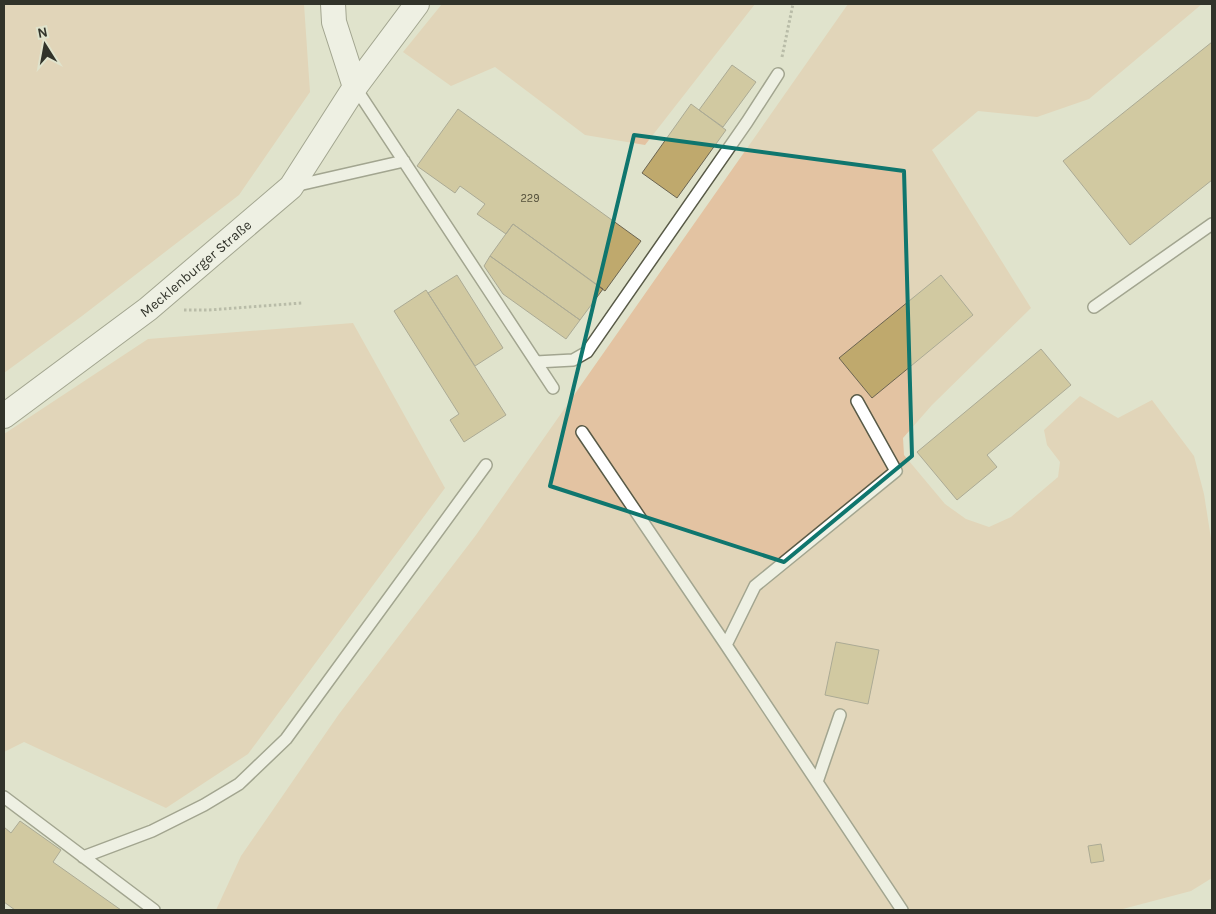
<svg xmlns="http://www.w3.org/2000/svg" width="1216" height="914" font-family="Karla,sans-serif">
  <rect width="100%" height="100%" fill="#e0e3cc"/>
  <path fill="#e3c3a2" d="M 4,4 L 304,4 L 310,92 L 239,195 L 82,316 L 4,373 Z
    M 442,4 L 755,4 L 645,145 L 585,135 L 495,67 L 451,86 L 403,52 Z
    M 848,4 L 1202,4 L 1089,99 L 1037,117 L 978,111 L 932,150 L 1031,308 L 932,405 L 903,438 L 904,455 L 945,504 L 966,519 L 989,527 L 1011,517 L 1058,477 L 1060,462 L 1047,445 L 1044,430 L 1080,396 L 1118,418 L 1152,400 L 1194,456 L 1204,494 L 1212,545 L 1212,878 L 1191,891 L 1119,910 L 216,910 L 241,856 L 339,714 L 476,535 Z
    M 353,323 L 445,488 L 248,754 L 166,808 L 24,742 L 4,752 L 4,434 L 148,339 Z"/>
  <path fill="#bfa96d" stroke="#6b6451" d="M 1212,42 L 1212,180 L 1130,245 L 1063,161 Z
    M 732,65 L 756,82 L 723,127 L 699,110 Z
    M 691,104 L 726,130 L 677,198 L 642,173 Z
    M 458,109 L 641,241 L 605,291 L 513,224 L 506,234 L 477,214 L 485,204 L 460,186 L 455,193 L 417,166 Z
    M 513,224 L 603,289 L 580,320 L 490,256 Z
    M 490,256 L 580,320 L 566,339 L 503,294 L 484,266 Z
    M 457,275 L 503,348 L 475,366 L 428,293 Z
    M 941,275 L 973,315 L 872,398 L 839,358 Z
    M 426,290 L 506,415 L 464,442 L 450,420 L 459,414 L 394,311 Z
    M 1041,349 L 1071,385 L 987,455 L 997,467 L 957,500 L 917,452 Z
    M 836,642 L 879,650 L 868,704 L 825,695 Z
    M 20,821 L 61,850 L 53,862 L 121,910 L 15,910 L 4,902 L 4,827 L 11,833 Z
    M 1101,844 L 1104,861 L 1091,863 L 1088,846 Z"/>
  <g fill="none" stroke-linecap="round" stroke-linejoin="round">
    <defs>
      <path id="lane" d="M 355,87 L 553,388
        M 294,186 L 404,161
        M 1094,307 L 1212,224
        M 536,362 L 573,360 L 587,352 L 747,122 L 778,74
        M 582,432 L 726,645 L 902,910
        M 726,645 L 755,586 L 896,471 L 857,401
        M 817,782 L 840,715
        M 4,797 L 154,910
        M 83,857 L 152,831 L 204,805 L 239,784 L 286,739 L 486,465"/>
      <g id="street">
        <path d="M 355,87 L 417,4"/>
        <path id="s1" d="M 4,416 L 148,309 L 291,187 L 355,87 L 334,22 L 333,4"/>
      </g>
    </defs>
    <use href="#lane" stroke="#585a47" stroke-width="14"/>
    <use href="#street" stroke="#585a47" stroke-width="26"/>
    <path stroke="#8a8d7d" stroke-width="3" stroke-dasharray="2.5 2.5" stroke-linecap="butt" d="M 782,57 L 793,4
      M 184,310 L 209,310 L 302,303"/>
    <use href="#lane" stroke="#fff" stroke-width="11"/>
    <use href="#street" stroke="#fff" stroke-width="24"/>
  </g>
  <path d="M0 0H1216V914H0ZM 634,135 L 904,171 L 912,456 L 784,562 L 550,486 Z" fill="#e0e3cc" fill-opacity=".55" fill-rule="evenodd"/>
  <path fill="none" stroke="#0f766e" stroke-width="4" stroke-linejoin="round" d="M 634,135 L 904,171 L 912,456 L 784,562 L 550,486 Z"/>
  <g text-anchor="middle" stroke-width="4.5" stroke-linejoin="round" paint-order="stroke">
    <g font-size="11" fill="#54503b">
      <text x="530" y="202">229</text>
    </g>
    <g font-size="14" fill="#31332a" stroke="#e0e3cc">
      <text dy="5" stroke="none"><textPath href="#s1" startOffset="242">Mecklenburger Straße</textPath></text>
    </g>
  </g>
  <rect width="1216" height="914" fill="none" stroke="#31332a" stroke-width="10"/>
  <g transform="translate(45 45) rotate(349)" stroke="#e0e3cc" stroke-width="4" paint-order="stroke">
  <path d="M0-4L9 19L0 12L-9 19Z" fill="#31332a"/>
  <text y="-8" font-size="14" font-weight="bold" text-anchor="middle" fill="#31332a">N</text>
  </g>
</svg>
